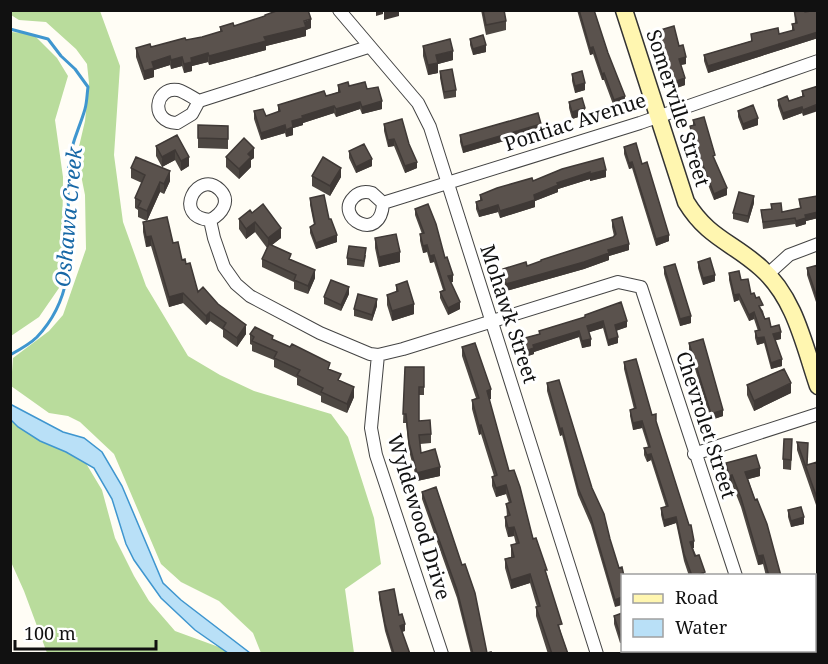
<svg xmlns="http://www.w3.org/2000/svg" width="828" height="664" font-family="'Noto Serif',serif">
  <rect width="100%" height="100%" fill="#fffdf5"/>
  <path fill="#b9dc9c" d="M 11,10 L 100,11 L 120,66 L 114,155 L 123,222 L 146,286 L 188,356 L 220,375 L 254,391 L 331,414 L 348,437 L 374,518 L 381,564 L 345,589 L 354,653 L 261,653 L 253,633 L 219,601 L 181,582 L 161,564 L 114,454 L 80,422 L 68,416 L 49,413 L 11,386 L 13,358 L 49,331 L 63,315 L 86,249 L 85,195 L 77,155 L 85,121 L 89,83 L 87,64 L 76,49 L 46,22 L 19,20 L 11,15 Z
    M 11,32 L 33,34 L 57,58 L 68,76 L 55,120 L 63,177 L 62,262 L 59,288 L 39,317 L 11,336 Z
    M 10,412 L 84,460 L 102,490 L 115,538 L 134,576 L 149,601 L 175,631 L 227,650 L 231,653 L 47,653 L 24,591 L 11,562 Z"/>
  <path fill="#b9e0f7" stroke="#3f96cf" stroke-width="1.5" d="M 10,404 L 63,432 L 84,438 L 102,452 L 122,486 L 163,583 L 181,600 L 250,653 L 228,653 L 195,630 L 161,598 L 134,560 L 126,544 L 112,499 L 94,468 L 66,452 L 40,441 L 18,427 L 11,420 Z"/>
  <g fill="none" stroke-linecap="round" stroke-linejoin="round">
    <path stroke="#3f96cf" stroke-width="3" d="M 10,29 L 48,39 L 61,56 L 75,69 L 88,87 C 87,94 87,102 85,109 C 80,127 71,143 69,162 C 63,225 86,285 37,337 C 30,344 19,350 10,355"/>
    <defs>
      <path id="street" d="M 339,10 L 418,103 L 430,127 L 597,654
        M 199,101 L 192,114 L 177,123 C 149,122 155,86 178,90 C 185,92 193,98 199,101 L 368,47
        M 383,203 L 372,193 C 365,191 359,192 354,197 C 333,217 381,245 383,203 L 640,123 L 818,61
        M 210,220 C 171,217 198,168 220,190 C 231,201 222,214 210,220 L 214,238 L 224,267 L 236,284 L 250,296 L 320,333 L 370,354 L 378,355 L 403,349 L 618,282 L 641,287 L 736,576
        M 768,274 L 789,255 L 818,244
        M 378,355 L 371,428 L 376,455 L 442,654
        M 694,454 L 818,414
        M 694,654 L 703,650"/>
      <path id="secondary" d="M 624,10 L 686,202 C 708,238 732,242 761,268 C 795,298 804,345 818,386"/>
    </defs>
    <use href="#street" stroke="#444" stroke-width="14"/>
    <use href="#secondary" stroke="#333" stroke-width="19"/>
    <use href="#street" stroke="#fff" stroke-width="12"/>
    <use href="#secondary" stroke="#fff6b0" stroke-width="16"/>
  </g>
  <path fill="#4d4742" d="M 481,10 L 504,10 L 506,21 L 506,30 L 486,35 Z
    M 577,10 L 594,10 L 608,53 L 625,102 L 614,107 L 604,80 L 602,80 L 593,54 L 590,55 Z
    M 794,10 L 804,10 L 818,38 L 708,73 L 704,61 L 704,55 L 751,41 L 751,34 L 779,34 L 792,31 L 792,24 L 795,23 Z
    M 234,26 L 311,28 L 306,30 L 306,36 L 266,46 L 266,50 L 209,65 L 208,62 L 192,66 L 192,71 L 184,73 L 182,66 L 171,69 L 170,65 L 154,70 L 154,77 L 144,80 L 136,57 L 136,48 L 151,47 L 202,37 L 220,32 L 220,27 Z
    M 657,31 L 679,46 L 686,64 L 681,65 L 685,85 L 674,89 L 657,38 Z
    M 470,39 L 486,52 L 473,55 L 470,45 Z
    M 423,46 L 453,60 L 438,64 L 438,73 L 428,75 L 423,56 Z
    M 440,71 L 456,90 L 456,97 L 444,99 L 440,78 Z
    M 572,74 L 585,90 L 575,93 L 572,81 Z
    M 338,85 L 367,89 L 382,109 L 362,114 L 360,109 L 336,117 L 334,113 L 303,123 L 303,125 L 293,128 L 293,135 L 286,137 L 285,133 L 261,140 L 254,119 L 254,111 L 266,116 L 278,112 L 278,105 L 326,96 L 338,92 Z
    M 818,86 L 803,116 L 802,113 L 783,120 L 778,106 L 778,100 L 789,101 L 802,96 L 802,91 Z
    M 569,102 L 585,115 L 572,119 L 569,108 Z
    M 738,111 L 758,125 L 743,130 L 738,117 Z
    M 693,120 L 727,195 L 714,200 L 695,152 L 690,133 L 690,126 L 693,126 Z
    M 384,124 L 409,144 L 417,168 L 405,173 L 394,146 L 388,147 L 384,131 Z
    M 228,126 L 228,149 L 198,148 L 198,138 Z
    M 541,130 L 463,153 L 460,142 L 460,135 Z
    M 177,135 L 189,166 L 181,171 L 175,160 L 162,167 L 156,156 L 156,146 Z
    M 624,147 L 642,164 L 669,241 L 656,246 L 632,168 L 629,169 L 624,154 Z
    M 349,151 L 372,166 L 356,173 L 349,158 Z
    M 226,157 L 254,158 L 251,160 L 251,167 L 239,179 L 226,167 Z
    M 131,168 L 170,181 L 164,194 L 160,192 L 147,221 L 138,217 L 138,210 L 135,208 L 135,198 L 142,183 L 131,178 Z
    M 562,169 L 606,177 L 590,181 L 590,179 L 558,189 L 558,192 L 535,201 L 535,207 L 500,218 L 498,212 L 479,217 L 476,209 L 476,202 L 480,200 L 480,195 L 533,181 Z
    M 312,176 L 341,177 L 330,196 L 312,186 Z
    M 818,196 L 818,218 L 806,221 L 806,224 L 796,227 L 795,224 L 763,229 L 761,210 L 771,209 L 771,204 L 782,212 L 800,208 L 799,199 Z
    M 310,198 L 337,242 L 316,249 L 310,233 L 310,227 L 314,225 L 310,205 Z
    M 754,203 L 748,223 L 733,219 L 733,213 Z
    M 415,209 L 445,258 L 453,282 L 451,282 L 460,309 L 448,315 L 440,298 L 440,292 L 443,290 L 434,262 L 430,263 L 427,252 L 423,253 L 420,241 L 420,234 L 422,234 L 415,215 Z
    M 252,213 L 281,238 L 272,245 L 315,278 L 308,294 L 294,289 L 294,282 L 262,267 L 262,259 L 267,248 L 255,232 L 246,239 L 239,229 L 239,219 Z
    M 612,220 L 629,250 L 609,256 L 609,260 L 584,269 L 506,291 L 503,276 L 503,269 L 527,266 L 541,262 L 541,260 L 613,237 L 614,236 L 612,227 Z
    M 143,222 L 173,243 L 182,260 L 186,264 L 198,292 L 218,304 L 246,334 L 237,347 L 223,337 L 223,330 L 210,321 L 206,325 L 183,303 L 169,307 L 151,246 L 146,247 L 143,232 Z
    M 375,238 L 400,262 L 379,267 L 375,248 Z
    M 366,255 L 364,267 L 347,265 L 347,258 Z
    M 698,262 L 715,281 L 703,285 L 698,268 Z
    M 818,265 L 818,308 L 807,275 L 807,268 Z
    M 664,267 L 691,323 L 680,326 L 664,274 Z
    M 729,273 L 741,280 L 763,311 L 765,319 L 781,339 L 775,340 L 782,366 L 771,369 L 764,343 L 757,345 L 755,338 L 755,331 L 758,331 L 754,319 L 749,321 L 739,300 L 734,302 L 729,280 Z
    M 396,285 L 414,314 L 392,321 L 387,305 L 387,295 L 396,292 Z
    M 349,294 L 341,311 L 324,304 L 324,297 Z
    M 377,306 L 372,321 L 354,316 L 354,309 Z
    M 585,315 L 627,327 L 616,331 L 618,343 L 608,346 L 603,328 L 589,332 L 591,346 L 582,348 L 579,337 L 534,352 L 534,354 L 525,357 L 521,345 L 521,339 L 539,334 L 539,331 L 585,317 Z
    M 250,334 L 273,340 L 330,370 L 354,397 L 347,413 L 321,402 L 321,396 L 297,385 L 297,378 L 274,367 L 274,360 L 252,351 L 252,345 L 250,344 Z
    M 689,343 L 723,416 L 711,420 L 689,350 Z
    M 462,347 L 491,399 L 489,399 L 509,471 L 547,575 L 561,633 L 568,654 L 548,654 L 536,616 L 536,607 L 537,607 L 530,583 L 511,589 L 505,568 L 505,559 L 511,557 L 511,545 L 516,544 L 514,536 L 508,537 L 505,526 L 505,517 L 507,516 L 506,504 L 509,503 L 506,494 L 496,497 L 492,486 L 492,477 L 494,476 L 481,434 L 479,435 L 472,409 L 472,400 L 476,398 L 462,356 Z
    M 624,362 L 652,415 L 656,421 L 694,548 L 693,548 L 705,576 L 689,576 L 684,561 L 676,523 L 664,527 L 661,515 L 661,508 L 666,507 L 651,460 L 647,462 L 644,455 L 644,448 L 648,447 L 642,428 L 633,430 L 630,416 L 630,410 L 634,409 L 624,369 Z
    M 405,367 L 424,367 L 424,395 L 419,395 L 419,421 L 431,434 L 431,443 L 420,444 L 421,453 L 440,476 L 417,481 L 409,451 L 406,423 L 403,423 Z
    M 547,383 L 592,488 L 619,568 L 615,607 L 591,525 L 578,495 L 562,435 L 560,436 L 547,391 Z
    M 747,385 L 791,393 L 754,411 L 747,395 Z
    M 797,442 L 807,465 L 818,464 L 818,515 L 816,505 L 797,450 Z
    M 792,449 L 791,470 L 783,469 L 783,459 Z
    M 726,463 L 760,476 L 748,479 L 781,576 L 766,576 L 763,564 L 758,565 L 741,507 L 732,484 L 729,484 L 726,472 Z
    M 422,492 L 487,653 L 491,654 L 471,654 L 457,598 L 422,499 Z
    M 788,510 L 804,524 L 791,527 L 788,517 Z
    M 379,592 L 399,615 L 405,631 L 402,632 L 410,654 L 392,654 L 385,631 L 379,599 Z
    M 622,613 L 622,642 L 620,643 L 614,624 L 614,616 Z
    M 768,651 L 793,651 L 791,654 L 768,654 Z"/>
  <path fill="#3f3936" d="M 376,10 L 383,10 L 383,14 L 376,16 Z
    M 386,10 L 399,10 L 399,16 L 384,20 L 384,11 Z
    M 311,19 L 311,28 L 306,30 L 306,36 L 266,46 L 266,50 L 209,65 L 209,56 L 264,37 Z
    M 818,32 L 818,38 L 708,73 L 708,66 Z
    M 486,45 L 486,52 L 473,55 L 473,49 Z
    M 593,47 L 593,54 L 590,55 L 590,48 Z
    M 453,51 L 453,60 L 438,64 L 438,73 L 428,75 L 428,65 L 436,55 Z
    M 208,53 L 208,62 L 192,66 L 192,71 L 184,73 L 184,64 L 191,58 Z
    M 170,56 L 170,65 L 154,70 L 154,77 L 144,80 L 144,71 L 152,62 Z
    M 182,57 L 182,66 L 171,69 L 171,60 Z
    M 686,57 L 686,64 L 679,65 L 679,59 Z
    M 604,73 L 604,80 L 602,80 L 602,74 Z
    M 685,78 L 685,85 L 674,89 L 674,82 Z
    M 585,83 L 585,90 L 575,93 L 575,86 Z
    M 625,96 L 625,102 L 614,107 L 614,100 Z
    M 382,101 L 382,109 L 362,114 L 362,107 Z
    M 360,102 L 360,109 L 336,117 L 336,109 Z
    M 818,104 L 818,111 L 803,116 L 803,110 Z
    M 334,106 L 334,113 L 303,123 L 303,125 L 293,128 L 293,135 L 286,137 L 286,130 L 292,121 L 302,116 Z
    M 802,107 L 802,113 L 783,120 L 783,113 Z
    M 585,108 L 585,115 L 572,119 L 572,112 Z
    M 758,118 L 758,125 L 743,130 L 743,124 Z
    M 541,124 L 541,130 L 463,153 L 463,147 Z
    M 285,125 L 285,133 L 261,140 L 261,133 Z
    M 394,139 L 394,146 L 388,147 L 388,140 Z
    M 254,148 L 254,158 L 251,160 L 251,167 L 239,179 L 239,169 L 248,154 Z
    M 175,150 L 175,160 L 162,167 L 162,157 Z
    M 189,157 L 189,166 L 181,171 L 181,161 Z
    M 372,159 L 372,166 L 356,173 L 356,167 Z
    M 417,162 L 417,168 L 405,173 L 405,166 Z
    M 632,162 L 632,168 L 629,169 L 629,163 Z
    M 341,168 L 341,177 L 330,196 L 330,186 Z
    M 606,170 L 606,177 L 590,181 L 590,174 Z
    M 170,171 L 170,181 L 164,194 L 164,184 Z
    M 590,172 L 590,179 L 558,189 L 558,192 L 535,201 L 535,207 L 500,218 L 500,211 L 557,183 Z
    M 160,182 L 160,192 L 147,221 L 147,211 Z
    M 727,188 L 727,195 L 714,200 L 714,194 Z
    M 754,196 L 754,203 L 748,223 L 748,216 Z
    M 498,205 L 498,212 L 479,217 L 479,211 Z
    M 818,212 L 818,218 L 806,221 L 806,224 L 796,227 L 796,221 L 805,215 Z
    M 255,222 L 255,232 L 246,239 L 246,229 Z
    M 281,228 L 281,238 L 268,248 L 268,238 Z
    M 337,235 L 337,242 L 316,249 L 316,243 Z
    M 669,235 L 669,241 L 656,246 L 656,239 Z
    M 151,236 L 151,246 L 146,247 L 146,237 Z
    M 629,244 L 629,250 L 609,256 L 609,260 L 584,269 L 506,291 L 506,284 L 608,250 Z
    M 427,245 L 427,252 L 423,253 L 423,246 Z
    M 400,252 L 400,262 L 379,267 L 379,257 Z
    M 434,255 L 434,262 L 430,263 L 430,256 Z
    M 315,270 L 315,278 L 308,294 L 308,286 Z
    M 453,275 L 453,282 L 448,283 L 448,276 Z
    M 715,275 L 715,281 L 703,285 L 703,278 Z
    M 349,287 L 349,294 L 341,311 L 341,305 Z
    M 183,293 L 183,303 L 169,307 L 169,297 Z
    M 739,294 L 739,300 L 734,302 L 734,295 Z
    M 377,299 L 377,306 L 372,321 L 372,315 Z
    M 460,302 L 460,309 L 448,315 L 448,308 Z
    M 414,304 L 414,314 L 392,321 L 392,311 Z
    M 210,312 L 210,321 L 206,325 L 206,316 Z
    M 754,312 L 754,319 L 749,321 L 749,315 Z
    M 691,316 L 691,323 L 680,326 L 680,319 Z
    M 603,321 L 603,328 L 587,333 L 587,326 Z
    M 627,321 L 627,327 L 615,331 L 615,325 Z
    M 246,325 L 246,334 L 237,347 L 237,338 Z
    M 579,331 L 579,337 L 534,352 L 534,354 L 525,357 L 525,351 L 533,345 Z
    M 781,332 L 781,339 L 773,341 L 773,334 Z
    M 618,337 L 618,343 L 608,346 L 608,340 Z
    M 764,337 L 764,343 L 757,345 L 757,338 Z
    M 591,339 L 591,346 L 582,348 L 582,341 Z
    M 782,359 L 782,366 L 771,369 L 771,363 Z
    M 791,383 L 791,393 L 754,411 L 754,401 Z
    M 354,387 L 354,397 L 347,413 L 347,404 Z
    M 491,389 L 491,399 L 487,400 L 487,391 Z
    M 723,410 L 723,416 L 711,420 L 711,414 Z
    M 642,421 L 642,428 L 633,430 L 633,423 Z
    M 481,425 L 481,434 L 479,435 L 479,426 Z
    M 562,428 L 562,435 L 560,436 L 560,429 Z
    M 651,454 L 651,460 L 647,462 L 647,455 Z
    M 440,467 L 440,476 L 417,481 L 417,473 Z
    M 760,468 L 760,476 L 745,480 L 745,472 Z
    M 732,475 L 732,484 L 729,484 L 729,476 Z
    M 506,485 L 506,494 L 496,497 L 496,488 Z
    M 676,517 L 676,523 L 664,527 L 664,520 Z
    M 804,517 L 804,524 L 791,527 L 791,521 Z
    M 514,527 L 514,536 L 508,537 L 508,528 Z
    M 694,541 L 694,548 L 690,549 L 690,542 Z
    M 763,555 L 763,564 L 758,565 L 758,556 Z
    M 530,574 L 530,583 L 511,589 L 511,580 Z
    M 622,597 L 622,605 L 615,607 L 615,600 Z
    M 405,624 L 405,631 L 400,632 L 400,626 Z
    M 620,635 L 622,635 L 622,642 L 620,643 Z
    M 788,651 L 793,651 L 791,654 L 787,654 Z"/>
  <path fill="#5a524d" stroke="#3f3936" stroke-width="1.5" d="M 279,10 L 308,10 L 311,19 L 304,21 L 306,27 L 264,37 L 266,41 L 209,56 L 208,53 L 191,58 L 192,62 L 184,64 L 182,57 L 171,60 L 170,56 L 152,62 L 154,68 L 144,71 L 136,48 L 150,44 L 151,47 L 185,38 L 186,40 L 202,37 L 222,31 L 220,27 L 233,23 L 234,26 L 265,16 L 265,15 Z
    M 483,10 L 504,10 L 506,21 L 486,25 Z
    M 579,10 L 594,10 L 608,53 L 625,96 L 614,100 L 604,73 L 602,74 L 593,47 L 590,48 Z
    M 794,10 L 804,10 L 805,12 L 818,10 L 818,32 L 708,66 L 704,55 L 752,41 L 751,34 L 778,28 L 779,34 L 794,30 L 792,24 L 797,23 Z
    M 674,26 L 679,46 L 683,45 L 686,57 L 679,59 L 685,78 L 674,82 L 657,31 Z
    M 483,35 L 486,45 L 473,49 L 470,39 Z
    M 450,39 L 453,51 L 436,55 L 438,63 L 428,65 L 423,46 Z
    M 452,69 L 456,90 L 444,92 L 440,71 Z
    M 582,71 L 585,83 L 575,86 L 572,74 Z
    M 348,82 L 349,86 L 365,82 L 367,89 L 378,87 L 382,101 L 362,107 L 360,102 L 336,109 L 334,106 L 302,116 L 303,118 L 292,121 L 293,127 L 286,130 L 285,125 L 261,133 L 254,111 L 263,109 L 266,116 L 280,111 L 278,105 L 324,91 L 326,96 L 340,92 L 338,85 Z
    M 818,86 L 818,104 L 803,110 L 802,107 L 783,113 L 778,100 L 787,96 L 789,101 L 804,96 L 802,91 Z
    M 582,98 L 585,108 L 572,112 L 569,102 Z
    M 753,105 L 758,118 L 743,124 L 738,111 Z
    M 538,113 L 541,124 L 463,147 L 460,135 Z
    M 704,117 L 715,155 L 713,156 L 727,188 L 714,194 L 695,145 L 690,126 L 695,125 L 693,120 Z
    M 402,119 L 409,144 L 417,162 L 405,166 L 394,139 L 388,140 L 384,124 Z
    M 198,125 L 228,126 L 228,139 L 198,138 Z
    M 177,135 L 189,157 L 181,161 L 175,150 L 162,157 L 156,146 Z
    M 244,138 L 254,148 L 248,154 L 251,157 L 239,169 L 226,157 Z
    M 636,143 L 642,164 L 647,162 L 669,235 L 656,239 L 632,162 L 629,163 L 624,147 Z
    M 364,144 L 372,159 L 356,167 L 349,151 Z
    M 136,157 L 170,171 L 164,184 L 160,182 L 147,211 L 138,207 L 141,201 L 135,198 L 145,175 L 131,168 Z
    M 323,157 L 341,168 L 330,186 L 312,176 Z
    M 603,158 L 606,170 L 590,174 L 590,172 L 557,183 L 558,185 L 534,195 L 535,200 L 500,211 L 498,205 L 479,211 L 476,202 L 482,200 L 480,195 L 497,188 L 532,178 L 533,181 L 562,169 Z
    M 739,192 L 754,196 L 748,216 L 733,213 Z
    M 324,195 L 329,219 L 331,219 L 337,235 L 316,243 L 310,227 L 315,224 L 310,198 Z
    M 818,196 L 818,212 L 805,215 L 806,218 L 796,221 L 795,218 L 763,222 L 761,210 L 772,209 L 771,204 L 781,203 L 782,212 L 801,208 L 799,199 Z
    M 263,204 L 281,228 L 268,238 L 255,222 L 246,229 L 239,219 L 250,210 L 252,213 Z
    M 428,204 L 436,224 L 445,258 L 447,257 L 453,275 L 448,276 L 460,302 L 448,308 L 440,292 L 445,290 L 434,255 L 430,256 L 427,245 L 423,246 L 420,234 L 424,233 L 415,209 Z
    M 167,217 L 173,243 L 178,242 L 182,260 L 185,259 L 186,264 L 190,263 L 198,292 L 203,287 L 218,304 L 246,325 L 237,338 L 223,328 L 226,323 L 210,312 L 206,316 L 183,293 L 169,297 L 151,236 L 146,237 L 143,222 Z
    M 622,217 L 629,244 L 608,250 L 609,253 L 584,262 L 506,284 L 503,269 L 526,262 L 527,266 L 541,261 L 541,260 L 613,237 L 616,234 L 612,220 Z
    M 396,234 L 400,252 L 379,257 L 375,238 Z
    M 269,244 L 291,254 L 289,259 L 315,270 L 308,286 L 294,280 L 296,275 L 262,259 Z
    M 349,246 L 366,248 L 364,261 L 347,258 Z
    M 710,258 L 715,275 L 703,278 L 698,262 Z
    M 675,264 L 691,316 L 680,319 L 664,267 Z
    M 818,265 L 818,301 L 807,268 Z
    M 739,271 L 741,280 L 748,279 L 751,294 L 754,293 L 756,298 L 759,297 L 763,305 L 759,306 L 765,319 L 769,318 L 771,327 L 779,325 L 781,332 L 773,334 L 782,359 L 771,363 L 764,337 L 757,338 L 755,331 L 760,330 L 754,312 L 749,315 L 739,294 L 734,295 L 729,273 Z
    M 331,280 L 349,287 L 341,305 L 324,297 Z
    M 407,281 L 414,304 L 392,311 L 387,295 L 398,291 L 396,285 Z
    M 358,294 L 377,299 L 372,315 L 354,309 Z
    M 621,302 L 627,321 L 615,325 L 618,337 L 608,340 L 603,321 L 587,326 L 591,339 L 582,341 L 579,331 L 533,345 L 534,348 L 525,351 L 521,339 L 540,334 L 539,331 L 585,317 L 585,315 Z
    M 255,327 L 273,336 L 272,339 L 290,347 L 292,344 L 330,363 L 328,369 L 341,374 L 338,380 L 354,387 L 347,404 L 321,392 L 323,388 L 297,375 L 300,370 L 274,358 L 277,352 L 252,341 L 254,337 L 250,334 Z
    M 703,339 L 723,410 L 711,414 L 689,343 Z
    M 475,343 L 491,389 L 487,391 L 509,471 L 514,470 L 520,487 L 533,539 L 536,538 L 547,570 L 545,570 L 562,624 L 558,625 L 568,654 L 552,654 L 536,607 L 540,606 L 530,574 L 511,580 L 505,559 L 514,557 L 511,545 L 519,543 L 514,527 L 508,528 L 505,517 L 510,515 L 506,504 L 511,502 L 506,485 L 496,488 L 492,477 L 497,475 L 481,425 L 479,426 L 472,400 L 479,398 L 462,347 Z
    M 636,359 L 652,415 L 656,414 L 656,421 L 689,525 L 691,525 L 694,541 L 690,542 L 695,556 L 699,555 L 705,572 L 695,576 L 692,576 L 684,554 L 676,517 L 664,520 L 661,508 L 668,506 L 651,454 L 647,455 L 644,448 L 650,447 L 642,421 L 633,423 L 630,410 L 636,408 L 624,362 Z
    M 405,367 L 424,367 L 424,387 L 419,387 L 419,421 L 430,420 L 431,434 L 419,435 L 421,453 L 435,449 L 440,467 L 417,473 L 409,443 L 406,414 L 403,414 Z
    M 784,369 L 791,383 L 754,401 L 747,385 Z
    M 559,380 L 592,488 L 604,514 L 610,539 L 619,568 L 622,567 L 624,576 L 622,576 L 622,597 L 615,600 L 591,518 L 578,488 L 562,428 L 560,429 L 547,383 Z
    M 784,439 L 792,439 L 791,460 L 783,459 Z
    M 797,442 L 808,443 L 807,465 L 817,462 L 818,501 Z
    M 756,455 L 760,468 L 745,472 L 755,500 L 757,499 L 767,524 L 781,576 L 769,576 L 763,555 L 758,556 L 741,498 L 732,475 L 729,476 L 726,463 Z
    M 436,487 L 462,565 L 465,564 L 475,593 L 487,653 L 491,652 L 491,654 L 473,654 L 457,590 L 422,492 Z
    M 801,507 L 804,517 L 791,521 L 788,510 Z
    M 394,589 L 399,615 L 402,614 L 405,624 L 400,626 L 410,654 L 394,654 L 385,624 L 379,592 Z
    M 622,613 L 622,635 L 620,635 L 614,616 Z
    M 773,651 L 788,651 L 787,654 L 781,654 Z"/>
  <g text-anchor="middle" stroke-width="6" stroke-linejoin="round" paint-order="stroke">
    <g font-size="20" fill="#111" stroke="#fff">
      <text transform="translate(678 108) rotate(72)" y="7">Somerville Street</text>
      <text transform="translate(575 122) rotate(-18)" y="7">Pontiac Avenue</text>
      <text transform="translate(509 314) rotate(72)" y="7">Mohawk Street</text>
      <text transform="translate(706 425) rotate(72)" y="7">Chevrolet Street</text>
      <text transform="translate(419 517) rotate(73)" y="7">Wyldewood Drive</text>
    </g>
    <g font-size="21" font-style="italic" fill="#1768a6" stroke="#fff">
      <text transform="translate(69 217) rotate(-85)" y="7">Oshawa Creek</text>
    </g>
  </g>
  <rect width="828" height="664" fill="none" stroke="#111111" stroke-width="24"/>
  <rect x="621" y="574" width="195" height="78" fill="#ffffff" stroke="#a0a0a0" stroke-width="1.5"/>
  <rect x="633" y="594" width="30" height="9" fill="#fff6b0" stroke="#a0a0a0" stroke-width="1.5"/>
  <text x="675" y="604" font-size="18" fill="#111111">Road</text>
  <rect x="633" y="619" width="30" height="18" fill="#b9e0f7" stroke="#a0a0a0" stroke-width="1.5"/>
  <text x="675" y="634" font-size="18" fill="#111111">Water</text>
  <path d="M15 640v9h141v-9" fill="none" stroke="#111111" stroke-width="3"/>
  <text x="24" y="640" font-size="18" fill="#111111" stroke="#ffffff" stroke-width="4.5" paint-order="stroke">100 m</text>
</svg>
